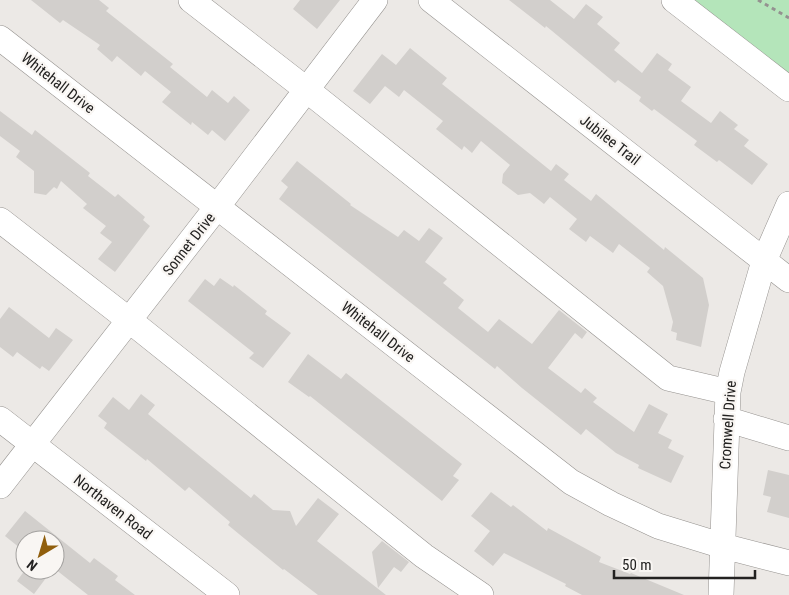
<svg xmlns="http://www.w3.org/2000/svg" width="789" height="595" font-family="'Roboto Condensed',sans-serif">
  <rect width="100%" height="100%" fill="#ece9e6"/>
  <path fill="#b4e5ba" d="M 683,0 L 789,0 L 789,83 Z"/>
  <path fill="#d2cfcc" d="M 31,0 L 99,0 L 109,8 L 106,11 L 173,64 L 170,67 L 207,97 L 212,90 L 228,103 L 234,96 L 250,110 L 225,141 L 212,130 L 208,135 L 192,122 L 191,125 L 162,102 L 171,92 L 145,71 L 141,76 L 117,56 L 112,62 L 97,49 L 100,45 L 63,20 L 60,23 Z
    M 300,0 L 340,0 L 317,29 L 293,9 Z
    M 509,0 L 550,0 L 574,19 L 586,4 L 603,17 L 597,24 L 620,43 L 614,50 L 642,73 L 657,53 L 672,64 L 668,70 L 691,87 L 681,101 L 711,123 L 720,111 L 738,125 L 734,129 L 749,140 L 744,146 L 768,164 L 752,185 L 719,160 L 717,162 L 694,145 L 697,141 L 654,109 L 652,111 L 639,101 L 641,97 L 618,80 L 615,83 L 546,26 L 545,28 Z
    M 410,48 L 447,78 L 442,84 L 510,138 L 551,171 L 556,164 L 569,174 L 564,180 L 591,201 L 596,194 L 664,250 L 665,247 L 703,278 L 709,305 L 701,347 L 676,340 L 677,333 L 671,331 L 673,322 L 663,286 L 647,272 L 650,268 L 619,244 L 613,253 L 590,236 L 586,242 L 569,229 L 577,219 L 550,197 L 544,204 L 530,193 L 518,195 L 502,183 L 503,174 L 510,165 L 481,141 L 472,153 L 464,146 L 462,150 L 436,129 L 443,121 L 404,90 L 399,97 L 385,86 L 370,104 L 353,91 L 382,54 L 396,65 Z
    M 0,111 L 32,135 L 35,130 L 90,173 L 88,176 L 115,197 L 118,194 L 145,217 L 143,220 L 150,226 L 115,272 L 98,259 L 112,242 L 100,233 L 106,226 L 83,208 L 87,204 L 61,181 L 57,189 L 54,187 L 46,195 L 34,193 L 34,171 L 16,157 L 20,151 L 0,136 Z
    M 297,161 L 351,204 L 350,205 L 398,237 L 404,230 L 419,241 L 429,228 L 443,238 L 425,262 L 447,279 L 443,283 L 464,300 L 458,308 L 488,332 L 499,319 L 532,344 L 559,310 L 587,332 L 582,339 L 575,333 L 548,368 L 581,393 L 585,388 L 597,398 L 593,402 L 634,432 L 649,404 L 668,414 L 658,433 L 672,440 L 668,448 L 684,456 L 671,483 L 638,468 L 639,465 L 616,453 L 586,429 L 581,435 L 522,388 L 497,366 L 495,369 L 279,199 L 288,187 L 281,181 Z
    M 220,278 L 233,287 L 234,285 L 267,311 L 265,314 L 291,333 L 263,368 L 249,358 L 254,353 L 188,301 L 205,279 L 214,286 Z
    M 9,307 L 49,338 L 56,328 L 73,340 L 49,371 L 42,366 L 40,369 L 17,352 L 13,357 L 0,347 L 0,319 Z
    M 308,354 L 341,379 L 346,373 L 462,464 L 453,476 L 459,480 L 442,501 L 310,396 L 309,397 L 288,382 Z
    M 141,394 L 155,405 L 148,414 L 251,498 L 254,494 L 273,510 L 290,511 L 296,526 L 318,498 L 339,514 L 317,541 L 386,595 L 318,595 L 284,569 L 283,570 L 228,525 L 230,522 L 189,487 L 185,491 L 147,459 L 146,461 L 104,428 L 107,423 L 98,416 L 113,397 L 129,410 Z
    M 768,470 L 789,475 L 789,518 L 767,512 L 771,497 L 763,495 Z
    M 491,492 L 511,507 L 513,505 L 547,531 L 548,528 L 601,557 L 599,562 L 630,574 L 631,573 L 684,595 L 582,595 L 565,586 L 566,584 L 504,553 L 493,566 L 474,551 L 490,531 L 471,516 Z
    M 25,511 L 90,563 L 94,558 L 118,576 L 115,580 L 135,595 L 88,595 L 55,569 L 55,540 L 25,540 L 25,552 L 5,536 Z
    M 382,541 L 409,562 L 401,572 L 394,567 L 378,588 L 372,552 Z
    M 25,570 L 52,570 L 34,594 L 17,581 Z"/>
  <g fill="none" stroke-linecap="round" stroke-linejoin="round">
    <defs>
      <path id="minor" d="M 191,0 L 307,90 L 668,378 L 728,392
        M 431,0 L 789,280
        M 674,0 L 789,89
        M 0,38 L 571,482 L 611,504 L 658,526 L 723,546 L 789,563
        M 0,220 L 129,320 L 424,556 L 481,595
        M 0,419 L 227,595
        M 726,419 L 789,438
        M 0,486 L 217,207 L 375,0
        M 721,595 L 728,392 L 732,372 L 764,261 L 789,204"/>
    </defs>
    <use href="#minor" stroke="#95928f" stroke-width="26"/>
    <path stroke="#949290" stroke-width="3" stroke-dasharray="4 4" stroke-linecap="butt" d="M 758,0 L 789,18"/>
    <use href="#minor" stroke="#fff" stroke-width="25"/>
  </g>
  <g text-anchor="middle" stroke-width="4.5" stroke-linejoin="round" paint-order="stroke">
    <g font-size="15" fill="#232221" stroke="#f9f6f3">
      <text transform="translate(58 83) rotate(38)" y="5">Whitehall Drive</text>
      <text transform="translate(610 140) rotate(38)" y="5">Jubilee Trail</text>
      <text transform="translate(189 244) rotate(-52)" y="5">Sonnet Drive</text>
      <text transform="translate(378 332) rotate(38)" y="5">Whitehall Drive</text>
      <text transform="translate(728 425) rotate(-86)" y="5">Cromwell Drive</text>
      <text transform="translate(113 507) rotate(38)" y="5">Northaven Road</text>
    </g>
  </g>
  <g transform="translate(40 555) rotate(218)"><circle r="24" fill="#f9f6f3" stroke="#a3a19f"/>
  <path d="M0-4L9 19L0 12L-9 19Z" fill="#905e0c"/>
  <text y="-8" font-size="14" font-weight="bold" text-anchor="middle" fill="#232221">N</text>
  </g>
  <path d="M614 570v8h141v-8" fill="none" stroke="#232221" stroke-width="2.5"/>
  <text x="622" y="570" font-size="15" fill="#232221" stroke="#f9f6f3" stroke-width="4" paint-order="stroke">50 m</text>
</svg>
